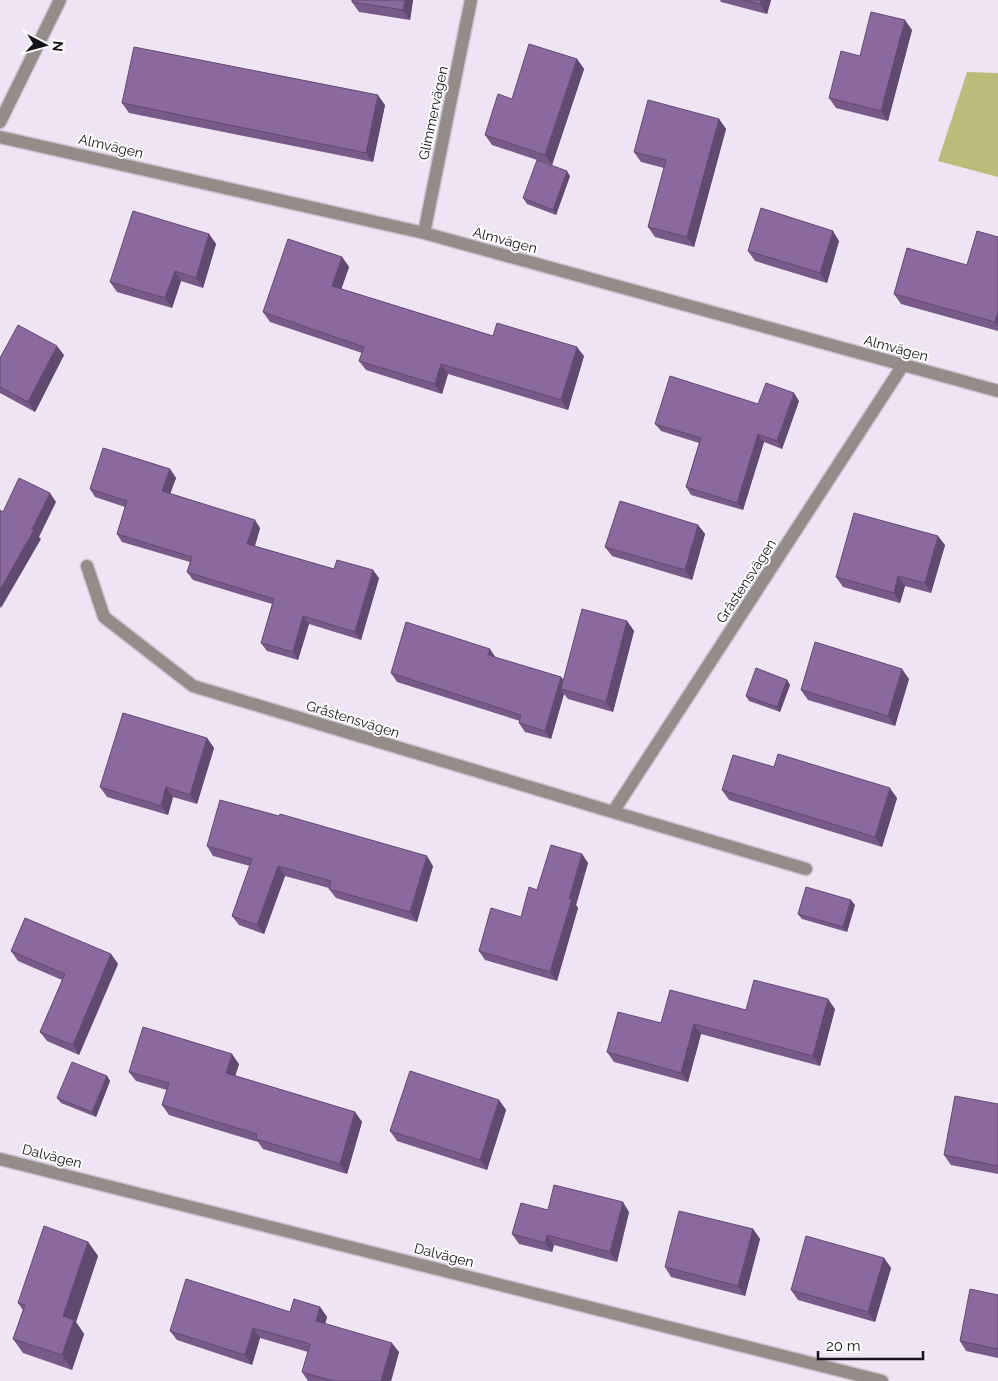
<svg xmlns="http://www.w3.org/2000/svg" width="998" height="1381" font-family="Raleway,sans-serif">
  <rect width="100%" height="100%" fill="#eee4f4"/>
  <path fill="#b9bd79" d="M 967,72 L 998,73 L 998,177 L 938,161 Z"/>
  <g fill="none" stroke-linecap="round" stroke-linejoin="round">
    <defs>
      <path id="minor" d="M 0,122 L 60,0
        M 0,137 L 424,233 L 998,391
        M 424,233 L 471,0
        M 87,566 L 104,617 L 193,686 L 613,812 L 903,365
        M 613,812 L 806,869
        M 0,1159 L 882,1381"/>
    </defs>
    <use href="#minor" stroke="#cbc3d1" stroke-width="15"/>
    <use href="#minor" stroke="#938c88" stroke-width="12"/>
  </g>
  <path fill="#775a88" d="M 352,0 L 413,0 L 410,20 L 359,12 L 352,2 Z
    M 720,0 L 771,0 L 767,14 L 721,2 Z
    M 912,30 L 888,121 L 836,108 L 829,98 L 860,56 Z
    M 577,59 L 584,69 L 552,165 L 492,145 L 485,135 L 512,99 Z
    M 122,103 L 385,105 L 373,162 L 129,113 Z
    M 719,119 L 726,129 L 694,247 L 655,237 L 648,227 L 664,168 L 641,162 L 634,152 Z
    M 570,176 L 556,215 L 527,204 L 523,198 Z
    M 209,234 L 216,244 L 203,288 L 181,281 L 172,308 L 117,292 L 110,282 Z
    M 998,237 L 998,331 L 901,304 L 894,294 L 967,265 Z
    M 839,241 L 827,283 L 755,261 L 748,251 Z
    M 342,257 L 349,267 L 341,289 L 493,336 L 584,356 L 568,410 L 448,374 L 442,394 L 366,370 L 359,361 L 362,353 L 270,322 L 263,312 Z
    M 64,355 L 35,412 L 0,393 L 0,358 Z
    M 799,401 L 782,449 L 764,442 L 743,510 L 691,495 L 686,487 L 699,443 L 661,431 L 655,424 L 758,404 Z
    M 170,469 L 176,478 L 170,494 L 260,528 L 255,546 L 334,569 L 379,578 L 361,640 L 309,624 L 298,660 L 267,651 L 261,643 L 272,604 L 193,580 L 187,572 L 190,562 L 122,542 L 117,534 L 125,507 L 95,497 L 90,489 Z
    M 698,525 L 705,534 L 692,580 L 612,556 L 605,547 Z
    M 945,545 L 931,593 L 905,586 L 900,603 L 843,587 L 836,577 Z
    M 627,621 L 634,631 L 613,712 L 568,699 L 564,694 L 551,739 L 525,732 L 519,723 L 520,721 L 397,682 L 391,673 L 496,658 L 561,677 L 563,680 Z
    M 909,679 L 895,726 L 808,700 L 801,690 Z
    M 787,680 L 790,685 L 780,712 L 749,701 L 746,696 Z
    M 207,738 L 214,748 L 197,804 L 173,797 L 168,815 L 107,797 L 100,787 Z
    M 774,767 L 897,798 L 882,847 L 729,800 L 722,790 Z
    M 207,846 L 433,866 L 417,922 L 336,898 L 329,889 L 329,888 L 285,876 L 264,934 L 239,925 L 232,916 L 250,866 L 213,856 Z
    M 582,854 L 588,863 L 576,905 L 578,908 L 557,981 L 485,960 L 479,951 L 521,917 L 537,890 Z
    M 855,905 L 847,932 L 802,919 L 798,914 Z
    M 11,951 L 111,954 L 118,964 L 79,1055 L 47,1041 L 40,1032 L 62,980 L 18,961 Z
    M 835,1009 L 820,1066 L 701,1034 L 688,1082 L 614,1062 L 607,1052 L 661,1023 L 746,1010 Z
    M 239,1064 L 235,1076 L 355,1112 L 362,1122 L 347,1174 L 263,1149 L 258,1142 L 169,1115 L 162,1105 L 167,1090 L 136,1081 L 129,1072 Z
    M 107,1076 L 110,1081 L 96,1117 L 61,1103 L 57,1098 Z
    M 499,1100 L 506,1110 L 487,1170 L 397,1141 L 390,1131 Z
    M 998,1104 L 998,1174 L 951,1165 L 944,1155 Z
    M 548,1210 L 629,1212 L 617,1262 L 554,1245 L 552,1252 L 519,1244 L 512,1234 Z
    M 753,1229 L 760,1239 L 745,1296 L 671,1277 L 665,1267 Z
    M 88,1242 L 98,1256 L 76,1322 L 84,1334 L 72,1370 L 23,1353 L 13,1339 L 23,1310 L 18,1303 Z
    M 884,1258 L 891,1268 L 875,1322 L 798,1300 L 791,1290 Z
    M 998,1295 L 998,1358 L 966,1351 L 960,1341 Z
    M 320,1307 L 327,1317 L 325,1323 L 399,1352 L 391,1381 L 308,1381 L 302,1372 L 308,1352 L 260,1338 L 252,1365 L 177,1340 L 170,1331 L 290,1312 Z"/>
  <path fill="#614a6f" d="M 405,0 L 413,0 L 410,20 L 403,10 Z
    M 761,0 L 771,0 L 767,14 L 760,4 Z
    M 905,20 L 912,30 L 888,121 L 881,111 Z
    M 577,59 L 584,69 L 552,165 L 545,155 Z
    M 378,95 L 385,105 L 373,162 L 366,153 Z
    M 719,119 L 726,129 L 694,247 L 687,237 Z
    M 567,171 L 570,176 L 556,215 L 553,210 Z
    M 833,231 L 839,241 L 827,283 L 820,273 Z
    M 209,234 L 216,244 L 203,288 L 196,278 Z
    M 342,257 L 349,267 L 339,296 L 332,286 Z
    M 175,271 L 181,281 L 172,308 L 165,298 Z
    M 998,311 L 998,327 L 995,322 Z
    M 57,346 L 64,355 L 35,412 L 28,402 Z
    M 577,347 L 584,356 L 568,410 L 561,400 Z
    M 441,364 L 448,374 L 442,394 L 435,384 Z
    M 794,393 L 799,401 L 782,449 L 777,441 Z
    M 758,434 L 764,442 L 743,510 L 737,503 Z
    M 170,469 L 176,478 L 168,499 L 162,491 Z
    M 50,493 L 56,502 L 39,537 L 41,539 L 1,608 L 0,606 L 0,590 L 32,529 Z
    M 255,520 L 260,528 L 253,552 L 247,544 Z
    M 698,525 L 705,534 L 692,580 L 685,570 Z
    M 938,536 L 945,545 L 931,593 L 925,583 Z
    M 373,570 L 379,578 L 361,640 L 355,632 Z
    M 898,576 L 905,586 L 900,603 L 894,593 Z
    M 303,616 L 309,624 L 298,660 L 293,652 Z
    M 627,621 L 634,631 L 613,712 L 606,702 Z
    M 490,649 L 496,658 L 488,655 Z
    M 902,669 L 909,679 L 895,726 L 888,716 Z
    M 561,677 L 567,685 L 561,689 L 564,694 L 551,739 L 545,731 Z
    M 787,680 L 790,685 L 780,712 L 777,707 Z
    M 207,738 L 214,748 L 197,804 L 190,795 Z
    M 166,787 L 173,797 L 168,815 L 161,806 Z
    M 890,788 L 897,798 L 882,847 L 875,837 Z
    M 582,854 L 588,863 L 576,905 L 578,908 L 557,981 L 550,972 L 569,899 Z
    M 427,856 L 433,866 L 417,922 L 410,912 Z
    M 278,866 L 285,876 L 264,934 L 257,925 Z
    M 851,900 L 855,905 L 847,932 L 843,927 Z
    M 111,954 L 118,964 L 79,1055 L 73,1045 Z
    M 828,999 L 835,1009 L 820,1066 L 813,1056 Z
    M 694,1024 L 701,1034 L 688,1082 L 681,1073 Z
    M 232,1054 L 239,1064 L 233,1083 L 226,1073 Z
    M 107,1076 L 110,1081 L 96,1117 L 92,1112 Z
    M 499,1100 L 506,1110 L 487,1170 L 480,1160 Z
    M 355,1112 L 362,1122 L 347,1174 L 340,1164 Z
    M 623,1202 L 629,1212 L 617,1262 L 610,1252 Z
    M 753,1229 L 760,1239 L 745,1296 L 738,1286 Z
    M 547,1235 L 554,1245 L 552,1252 L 545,1243 Z
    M 88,1242 L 98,1256 L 76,1322 L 84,1334 L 72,1370 L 62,1355 L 63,1316 Z
    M 884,1258 L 891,1268 L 875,1322 L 868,1312 Z
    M 320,1307 L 327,1317 L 323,1331 L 316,1321 Z
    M 253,1328 L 260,1338 L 252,1365 L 245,1355 Z
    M 392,1343 L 399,1352 L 391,1381 L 381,1381 Z"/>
  <path fill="#8a699e" stroke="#614a6f" d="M 352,0 L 405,0 L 403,10 L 352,2 Z
    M 744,0 L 761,0 L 760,4 Z
    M 871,12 L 905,20 L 881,111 L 829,98 L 841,51 L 860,56 Z
    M 529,44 L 577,59 L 545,155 L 485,135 L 498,94 L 512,99 Z
    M 134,47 L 378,95 L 366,153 L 122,103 Z
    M 648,100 L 719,119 L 687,237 L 648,227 L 666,160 L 634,152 Z
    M 537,160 L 567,171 L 553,210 L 523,198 Z
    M 761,208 L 833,231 L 820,273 L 748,251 Z
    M 133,211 L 209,234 L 196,278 L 175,271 L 165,298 L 110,282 Z
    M 977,231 L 998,237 L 998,311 L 995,322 L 894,294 L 907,248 L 967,265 Z
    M 288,239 L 342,257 L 332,286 L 493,336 L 497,323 L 577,347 L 561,400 L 441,364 L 435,384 L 359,361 L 364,347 L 263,312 Z
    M 18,325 L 57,346 L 28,402 L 0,387 L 0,358 Z
    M 670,376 L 758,404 L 766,383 L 794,393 L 777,441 L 758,434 L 737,503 L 686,487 L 701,438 L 655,424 Z
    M 103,448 L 170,469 L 162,491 L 255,520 L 247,544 L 334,569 L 337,560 L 373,570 L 355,632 L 303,616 L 293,652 L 261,643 L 274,599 L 187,572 L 192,557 L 117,534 L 127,501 L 90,489 Z
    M 19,478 L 50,493 L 32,529 L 34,530 L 0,590 L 0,510 L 3,512 Z
    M 620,501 L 698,525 L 685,570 L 605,547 Z
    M 854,513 L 938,536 L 925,583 L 898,576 L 894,593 L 836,577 Z
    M 582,609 L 627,621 L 606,702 L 561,689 Z
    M 406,622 L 490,649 L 488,655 L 561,677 L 545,731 L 519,723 L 521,715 L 391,673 Z
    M 815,642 L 902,669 L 888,716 L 801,690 Z
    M 756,668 L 787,680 L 777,707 L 746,696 Z
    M 123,713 L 207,738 L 190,795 L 166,787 L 161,806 L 100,787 Z
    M 778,754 L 890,788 L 875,837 L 722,790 L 733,755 L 774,767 Z
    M 220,800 L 279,816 L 280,814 L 427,856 L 410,912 L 329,889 L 331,881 L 278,866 L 257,925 L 232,916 L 252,859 L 207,846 Z
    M 551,845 L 582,854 L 569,899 L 572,899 L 550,972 L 479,951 L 491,908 L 521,917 L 529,887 L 537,890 Z
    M 806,887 L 851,900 L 843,927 L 798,914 Z
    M 25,918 L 111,954 L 73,1045 L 40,1032 L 65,974 L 11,951 Z
    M 754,980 L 828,999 L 813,1056 L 694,1024 L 681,1073 L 607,1052 L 618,1012 L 661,1023 L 670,990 L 746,1010 Z
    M 143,1027 L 232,1054 L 226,1073 L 355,1112 L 340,1164 L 256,1139 L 257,1134 L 162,1105 L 169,1083 L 129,1072 Z
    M 72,1062 L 107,1076 L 92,1112 L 57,1098 Z
    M 410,1071 L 499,1100 L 480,1160 L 390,1131 Z
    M 955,1096 L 998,1104 L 998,1166 L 944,1155 Z
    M 554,1185 L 623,1202 L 610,1252 L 547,1235 L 545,1243 L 512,1234 L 521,1203 L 548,1210 Z
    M 679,1211 L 753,1229 L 738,1286 L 665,1267 Z
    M 44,1226 L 88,1242 L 63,1316 L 74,1320 L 62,1355 L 13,1339 L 25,1305 L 18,1303 Z
    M 806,1236 L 884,1258 L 868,1312 L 791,1290 Z
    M 186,1279 L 290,1312 L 294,1299 L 320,1307 L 316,1321 L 392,1343 L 381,1381 L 333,1381 L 302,1372 L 310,1344 L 253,1328 L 245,1355 L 170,1331 Z
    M 970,1289 L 998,1295 L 998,1349 L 960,1341 Z"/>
  <g text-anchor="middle" stroke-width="4" stroke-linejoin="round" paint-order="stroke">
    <g font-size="14" fill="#161319" stroke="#fff">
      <text transform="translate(433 113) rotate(-78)" y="5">Glimmervägen</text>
      <text transform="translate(111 146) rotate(13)" y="5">Almvägen</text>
      <text transform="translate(505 240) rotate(15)" y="5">Almvägen</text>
      <text transform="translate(896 348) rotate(15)" y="5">Almvägen</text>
      <text transform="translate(746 581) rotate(-57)" y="5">Gråstensvägen</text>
      <text transform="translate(353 719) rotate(17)" y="5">Gråstensvägen</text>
      <text transform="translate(52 1156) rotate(14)" y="5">Dalvägen</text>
      <text transform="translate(444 1255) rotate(14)" y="5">Dalvägen</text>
    </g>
  </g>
  <g transform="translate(45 45) rotate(96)" stroke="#ffffff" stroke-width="4" paint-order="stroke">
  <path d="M0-4L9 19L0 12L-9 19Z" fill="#161319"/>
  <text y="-8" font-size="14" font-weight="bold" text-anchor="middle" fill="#161319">N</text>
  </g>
  <path d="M818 1351v8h105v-8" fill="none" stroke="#161319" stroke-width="2.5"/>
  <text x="826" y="1351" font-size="15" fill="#161319" stroke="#ffffff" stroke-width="4" paint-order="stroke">20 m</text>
</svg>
